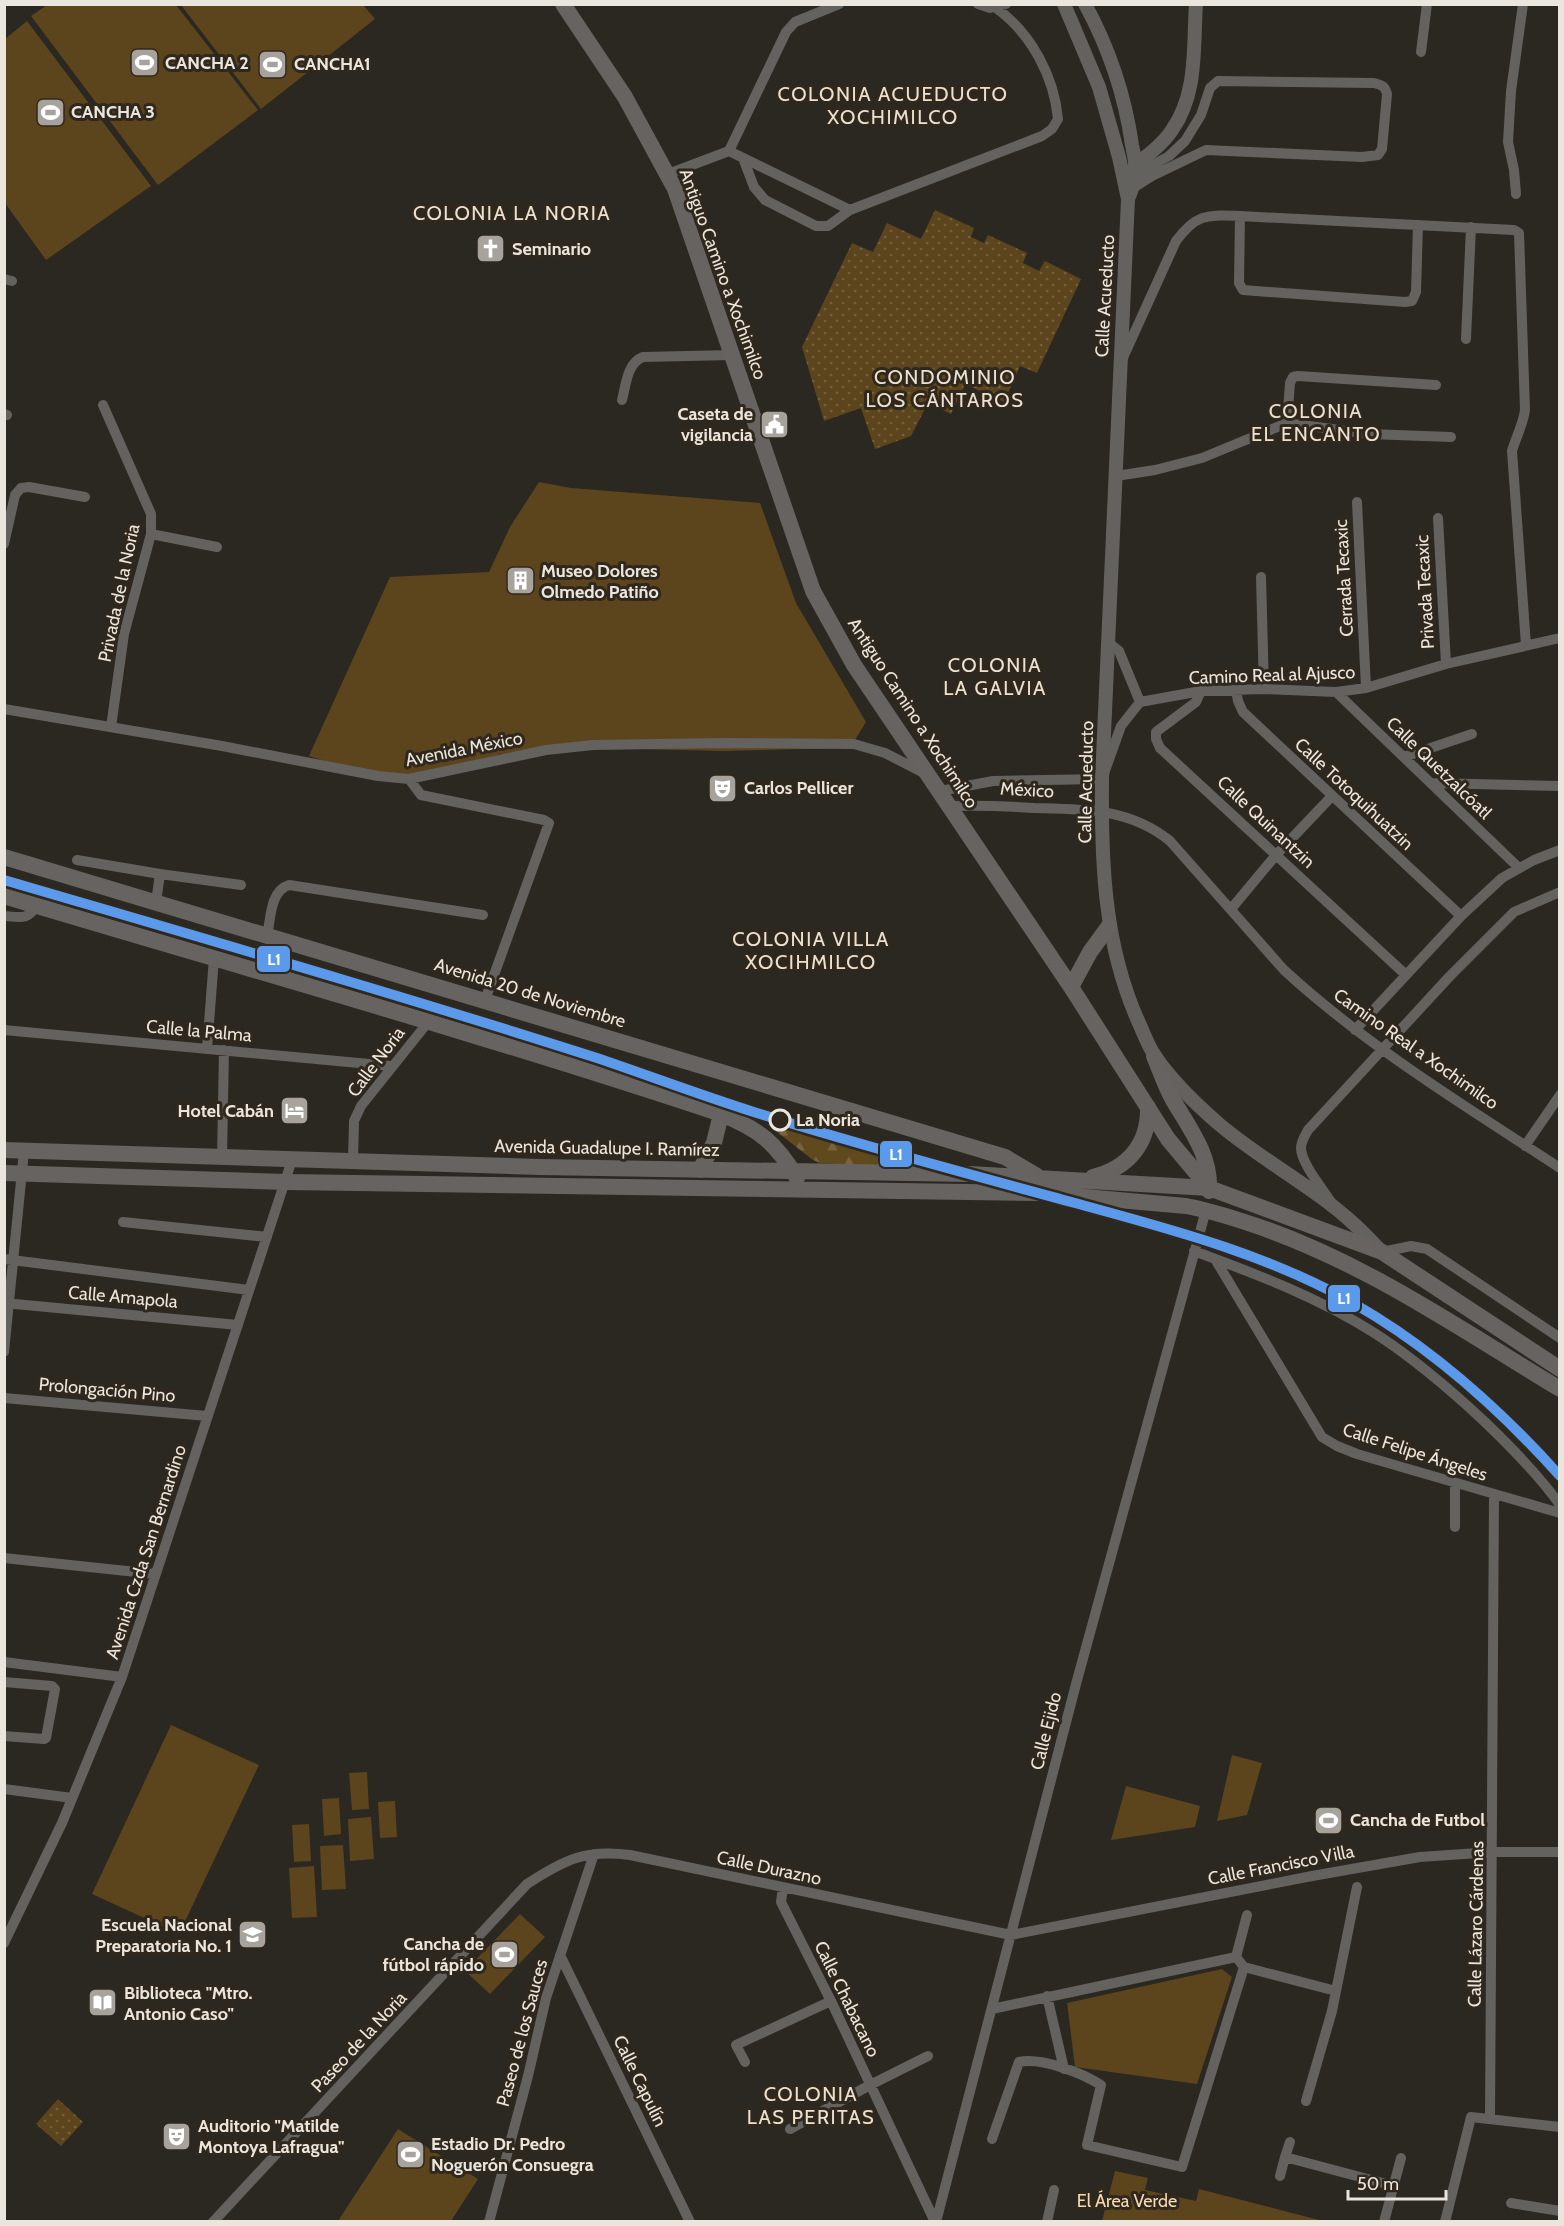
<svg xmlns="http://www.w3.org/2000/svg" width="1564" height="2226" font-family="Cabin,sans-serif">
  <defs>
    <pattern id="forest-firs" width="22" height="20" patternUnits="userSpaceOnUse" patternTransform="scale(1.5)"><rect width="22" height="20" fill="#61491e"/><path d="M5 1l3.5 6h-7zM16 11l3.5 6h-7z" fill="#78633e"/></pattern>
    <pattern id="garden-dots" width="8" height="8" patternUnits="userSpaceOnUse" patternTransform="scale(1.5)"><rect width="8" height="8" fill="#5c451c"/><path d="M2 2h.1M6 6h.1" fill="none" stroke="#74603d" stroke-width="1.8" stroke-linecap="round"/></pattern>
  </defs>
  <rect width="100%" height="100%" fill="#2b2721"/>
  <path fill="url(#forest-firs)" d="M 758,1117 L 936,1169 L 820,1163 L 813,1160 Z"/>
  <path fill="#5c451c" d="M 47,5 L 176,5 L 258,110 L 158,185 L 31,16 Z
    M 181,5 L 363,5 L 375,19 L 261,109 Z
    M 27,21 L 151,186 L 46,260 L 5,203 L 5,39 Z
    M 539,482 L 571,488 L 760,503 L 796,603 L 866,722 L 850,748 L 724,751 L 591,748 L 501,754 L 420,778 L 379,778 L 309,756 L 390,577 L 489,572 L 510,527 Z
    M 171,1725 L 259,1765 L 179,1934 L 92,1894 Z
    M 1232,1755 L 1262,1763 L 1247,1815 L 1217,1821 Z
    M 367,1772 L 369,1809 L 352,1810 L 349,1773 Z
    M 1126,1786 L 1200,1806 L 1195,1827 L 1111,1840 Z
    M 339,1798 L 341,1834 L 324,1836 L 322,1799 Z
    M 395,1801 L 397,1837 L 380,1838 L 378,1802 Z
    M 371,1817 L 374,1859 L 350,1861 L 348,1819 Z
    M 309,1824 L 311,1861 L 294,1862 L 292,1825 Z
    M 343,1845 L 346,1889 L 322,1890 L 320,1846 Z
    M 314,1866 L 317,1917 L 292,1918 L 289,1868 Z
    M 520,1914 L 545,1937 L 490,1994 L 465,1971 Z
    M 1222,1969 L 1232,1977 L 1197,2084 L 1075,2067 L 1067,2003 Z
    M 398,2129 L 478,2179 L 451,2221 L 338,2221 Z
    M 1115,2171 L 1148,2178 L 1145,2190 L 1196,2201 L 1199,2189 L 1323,2221 L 1102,2221 Z"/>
  <path fill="url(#garden-dots)" d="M 935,210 L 974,228 L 971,237 L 984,243 L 988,235 L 1027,253 L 1023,263 L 1039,271 L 1045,261 L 1081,279 L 1037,373 L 1020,366 L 1004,402 L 965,384 L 951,414 L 928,403 L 911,436 L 875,449 L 861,408 L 824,421 L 802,347 L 852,243 L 873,252 L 887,223 L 921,239 Z
    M 58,2099 L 83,2122 L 61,2146 L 36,2124 Z"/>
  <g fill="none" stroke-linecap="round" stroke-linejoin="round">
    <path stroke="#63625f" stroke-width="10" d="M 839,4 L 795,22 L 786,32 L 729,151 L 850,210
      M 978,4 L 990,8 L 1006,4
      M 1421,52 L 1427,4
      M 743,158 L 754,187 L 765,200 L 816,226 L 828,226 L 850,210 L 1042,136 L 1052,129 L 1058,119 C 1054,76 1031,33 996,8
      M 668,174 L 729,151
      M 1133,188 L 1152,176 L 1206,150 L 1362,157 L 1378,155 L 1382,149 L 1387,94 C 1385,86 1382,85 1374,83 L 1218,81 L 1210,88 L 1201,115 L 1185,141 L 1169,156 L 1135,175
      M 1516,194 L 1514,170 L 1508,142 L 1511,91 L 1523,4
      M 1240,216 L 1239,283 L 1243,290 L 1405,302 L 1412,301 L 1416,292 L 1418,225
      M 4,279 L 12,281
      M 1466,339 L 1471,227
      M 1122,360 L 1176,241 C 1197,213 1207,215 1240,216 L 1514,230 L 1519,233 L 1525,410 C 1523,425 1516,437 1512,451 L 1526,645
      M 622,400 C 626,385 627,363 643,357 L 732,355
      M 103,405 L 151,514 L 151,534 L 124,634 L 111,727
      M 4,414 L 7,415
      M 1287,423 L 1290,383 L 1293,377 L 1298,376 L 1436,385
      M 1116,476 L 1155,470 L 1202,458 L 1287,423 L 1369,434 L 1451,437
      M 1357,502 L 1366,688
      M 1438,518 L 1446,664
      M 151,534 L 217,547
      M 4,544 L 15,495 L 21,488 L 29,487 L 85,497
      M 1261,577 L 1264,689
      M 1109,643 L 1119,651 L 1140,702
      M 1236,690 L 1238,701 L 1243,712 L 1461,916
      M 1201,691 L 1196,702 L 1156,732 L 1156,739 L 1160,748 L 1406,975
      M 1336,692 L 1519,868
      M 4,709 L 222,746 L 378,776 L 409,779 L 546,750 L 593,745 L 723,743 L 854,744 L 885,753 L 924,773
      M 1404,757 L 1472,734
      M 409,779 L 421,795 L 544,820 L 549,823 L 485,1000
      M 1431,783 L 1560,786
      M 940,791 L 993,781 L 1102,779 L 1121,726 L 1140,702 L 1201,691 L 1264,689 L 1336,692 L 1366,688 L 1446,664 L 1560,638
      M 950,806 C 978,805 1005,806 1034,808 C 1083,809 1129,808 1170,841 L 1284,970 C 1368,1047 1465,1106 1560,1168
      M 77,860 L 160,874
      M 156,902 L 160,874 L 241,885
      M 1231,909 L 1276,855 L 1332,796
      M 4,916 C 21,917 27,921 37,905
      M 267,936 C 271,918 270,891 289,885 L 483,915
      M 4,1030 L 391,1066
      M 1355,1030 L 1461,916 L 1502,878 L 1534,860 L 1560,850
      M 207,1049 L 214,958
      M 1525,1146 L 1560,1095
      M 222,1158 L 224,1050
      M 353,1161 L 354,1121 L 361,1106 L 429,1021
      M 1331,1202 C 1323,1189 1301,1163 1301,1148 C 1301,1141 1305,1136 1308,1130 L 1450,976 L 1514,912 L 1560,892
      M 123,1222 L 267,1237
      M 1194,1251 C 1256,1274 1320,1298 1376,1334 C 1416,1360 1452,1391 1486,1423 C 1512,1448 1539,1475 1560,1505
      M 1382,1252 L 1411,1246 L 1427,1249 L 1560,1338
      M 4,1259 L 249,1290
      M 1215,1259 L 1322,1437 L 1337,1446 L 1357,1454 L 1560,1513
      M 4,1303 L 238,1325
      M 4,1352 L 24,1151
      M 4,1398 L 207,1416
      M 1455,1527 L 1455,1483
      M 4,1558 L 155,1574
      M 4,1662 L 122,1677
      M 4,1682 L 52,1686 L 55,1689 L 46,1738 L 44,1739 L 4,1736
      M 4,1789 L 72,1798
      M 783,1888 L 781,1902 L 831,2001 L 935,2222
      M 4,1943 L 62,1823 L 122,1677 L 292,1160
      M 560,1955 L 690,2222
      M 1244,1967 L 1336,1991
      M 1047,1996 L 1064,2069
      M 992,2009 L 1236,1957
      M 745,2062 L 736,2045 L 831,2001
      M 1306,2101 L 1332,2011 L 1357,1887
      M 1490,2118 L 1494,1494
      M 790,2129 L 870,2085 L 928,2056
      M 992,2139 L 1019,2062 C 1041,2057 1082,2073 1101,2085 L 1087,2145 L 1182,2167 L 1244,1967 L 1236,1957 L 1247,1915
      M 1285,2157 L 1290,2142
      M 1280,2176 L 1285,2157 L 1394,2186
      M 1511,2203 L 1560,2211
      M 213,2222 L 527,1884 C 564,1860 585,1849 630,1855 L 1011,1935 L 1312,1876 L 1420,1857 L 1493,1852 L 1560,1852
      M 489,2222 L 528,2076 L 546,1998 L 594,1854
      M 936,2222 L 1076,1684 L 1206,1210
      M 1047,2222 L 1054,2190
      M 1384,2222 L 1401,2158
      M 1445,2222 L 1471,2117 L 1560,2127"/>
    <path stroke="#63625f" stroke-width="14" d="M 1064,4 L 1099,87 L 1119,157 L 1128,199 L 1102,779 C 1101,862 1104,946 1139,1023 C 1144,1034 1148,1046 1155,1056 C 1171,1080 1198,1106 1220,1125 C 1263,1161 1314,1187 1355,1225 C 1364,1233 1372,1242 1381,1251
      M 1085,4 C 1109,48 1125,96 1132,145 C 1134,155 1137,166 1135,177 C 1134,185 1131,192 1128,199
      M 1135,165 C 1148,155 1163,144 1172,130 C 1198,93 1193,47 1196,4"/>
    <path stroke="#666360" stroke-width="16" d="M 563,4 L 625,97 L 675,189 L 813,591 L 854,665 L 1071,987 L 1168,1139 L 1209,1188
      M 4,857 L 1005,1157 L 1037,1176
      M 4,896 C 244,968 484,1035 721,1114 C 759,1129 776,1143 797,1178
      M 1071,987 L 1090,952 L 1109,926
      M 1154,1056 C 1160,1070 1165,1086 1173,1100 C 1190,1129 1211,1155 1209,1191
      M 4,1150 L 539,1167 L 970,1174 L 1209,1188 L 1382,1252 L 1560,1369
      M 700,1170 L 714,1143 L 721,1114
      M 4,1173 L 286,1182 L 1040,1193 L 1186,1206 C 1208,1210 1230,1217 1251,1224 C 1363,1261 1460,1329 1560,1389
      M 1093,1177 C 1128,1168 1149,1144 1148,1107"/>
    <defs>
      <path id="rail-1" d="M 4,880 C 202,938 400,995 597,1058 C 650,1076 703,1096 757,1113 C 862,1146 969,1174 1075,1203 C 1170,1229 1267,1254 1353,1303 C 1432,1348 1499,1408 1560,1476"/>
    </defs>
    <use href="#rail-1" stroke="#30281c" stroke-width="15"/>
    <use href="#rail-1" stroke="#5b99ea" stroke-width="10"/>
  </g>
  <defs>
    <symbol id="stadium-square" viewBox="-11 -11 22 22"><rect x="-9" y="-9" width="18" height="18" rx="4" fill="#a7a29b" stroke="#30281c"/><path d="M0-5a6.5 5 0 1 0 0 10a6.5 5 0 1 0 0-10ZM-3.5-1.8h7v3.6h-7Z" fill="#fff"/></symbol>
    <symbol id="church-square" viewBox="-11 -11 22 22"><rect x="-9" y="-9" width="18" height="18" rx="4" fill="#a7a29b" stroke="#30281c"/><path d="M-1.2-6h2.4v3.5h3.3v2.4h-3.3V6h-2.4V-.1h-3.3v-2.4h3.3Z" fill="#fff"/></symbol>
    <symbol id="civic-square" viewBox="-11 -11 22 22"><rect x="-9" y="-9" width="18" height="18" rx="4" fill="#a7a29b" stroke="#30281c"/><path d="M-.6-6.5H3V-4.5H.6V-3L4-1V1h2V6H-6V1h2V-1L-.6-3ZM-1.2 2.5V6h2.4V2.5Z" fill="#fff"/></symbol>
    <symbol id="building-square" viewBox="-11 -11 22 22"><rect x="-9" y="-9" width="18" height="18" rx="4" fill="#a7a29b" stroke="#30281c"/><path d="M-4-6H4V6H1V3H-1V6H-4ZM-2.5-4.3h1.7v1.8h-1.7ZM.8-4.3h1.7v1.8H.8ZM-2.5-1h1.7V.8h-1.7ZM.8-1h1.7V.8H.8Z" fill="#fff"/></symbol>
    <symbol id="theatre-square" viewBox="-11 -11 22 22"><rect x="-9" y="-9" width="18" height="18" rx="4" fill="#a7a29b" stroke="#30281c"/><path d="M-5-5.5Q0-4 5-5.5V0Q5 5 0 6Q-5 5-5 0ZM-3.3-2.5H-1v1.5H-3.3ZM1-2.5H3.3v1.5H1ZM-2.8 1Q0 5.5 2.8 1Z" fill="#fff"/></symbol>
    <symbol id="hotel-square" viewBox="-11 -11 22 22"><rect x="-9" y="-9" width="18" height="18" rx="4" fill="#a7a29b" stroke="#30281c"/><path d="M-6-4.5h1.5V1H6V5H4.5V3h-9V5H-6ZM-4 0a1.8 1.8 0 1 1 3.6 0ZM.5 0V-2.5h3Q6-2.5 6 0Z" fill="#fff"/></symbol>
    <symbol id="school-square" viewBox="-11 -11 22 22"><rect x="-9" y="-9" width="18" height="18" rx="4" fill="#a7a29b" stroke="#30281c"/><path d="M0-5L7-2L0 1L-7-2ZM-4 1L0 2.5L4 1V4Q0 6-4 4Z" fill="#fff"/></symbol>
    <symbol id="library-square" viewBox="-11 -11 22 22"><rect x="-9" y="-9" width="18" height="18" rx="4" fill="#a7a29b" stroke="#30281c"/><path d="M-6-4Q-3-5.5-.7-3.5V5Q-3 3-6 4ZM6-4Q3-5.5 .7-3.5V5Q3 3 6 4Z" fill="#fff"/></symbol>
  </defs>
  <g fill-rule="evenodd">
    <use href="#stadium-square" x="128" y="46" width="33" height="33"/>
    <use href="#stadium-square" x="256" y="48" width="33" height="33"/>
    <use href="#stadium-square" x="34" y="96" width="33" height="33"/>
    <use href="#church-square" x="474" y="232" width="33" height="33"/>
    <use href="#civic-square" x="758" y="408" width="33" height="33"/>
    <use href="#building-square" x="504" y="564" width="33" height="33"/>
    <use href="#theatre-square" x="706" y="772" width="33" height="33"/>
    <use href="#hotel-square" x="278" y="1094" width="33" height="33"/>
    <use href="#stadium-square" x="1312" y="1804" width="33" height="33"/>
    <use href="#school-square" x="236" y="1918" width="33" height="33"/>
    <use href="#stadium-square" x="488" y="1938" width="33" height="33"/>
    <use href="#library-square" x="86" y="1986" width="33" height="33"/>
    <use href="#theatre-square" x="160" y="2120" width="33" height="33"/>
    <use href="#stadium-square" x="394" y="2138" width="33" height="33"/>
  </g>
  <circle fill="#30281c" stroke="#eae5dd" stroke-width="3" cx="780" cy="1120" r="10"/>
  <g text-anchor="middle" stroke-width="6" stroke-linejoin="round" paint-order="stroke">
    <g font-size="18" font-weight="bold" fill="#eae5dd" stroke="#30281c" text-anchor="start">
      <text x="165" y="69">CANCHA 2</text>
      <text x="294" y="70">CANCHA1</text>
      <text x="71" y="118">CANCHA 3</text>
      <text x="512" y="255">Seminario</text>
      <text x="753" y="420" text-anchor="end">Caseta de<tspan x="753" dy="21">vigilancia</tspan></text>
      <text x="541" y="577">Museo Dolores<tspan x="541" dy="21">Olmedo Patiño</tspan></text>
      <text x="744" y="794">Carlos Pellicer</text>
      <text x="274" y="1117" text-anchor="end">Hotel Cabán</text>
      <text x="1350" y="1826">Cancha de Futbol</text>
      <text x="232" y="1931" text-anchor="end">Escuela Nacional<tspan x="232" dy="21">Preparatoria No. 1</tspan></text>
      <text x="484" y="1950" text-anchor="end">Cancha de<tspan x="484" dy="21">fútbol rápido</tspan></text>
      <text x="124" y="1999">Biblioteca "Mtro.<tspan x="124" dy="21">Antonio Caso"</tspan></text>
      <text x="198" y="2132">Auditorio "Matilde<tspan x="198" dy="21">Montoya Lafragua"</tspan></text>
      <text x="431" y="2150">Estadio Dr. Pedro<tspan x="431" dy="21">Noguerón Consuegra</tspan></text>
    </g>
    <g font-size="18" fill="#eae5dd" stroke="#30281c">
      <text transform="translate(723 274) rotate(70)" y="6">Antiguo Camino a Xochimilco</text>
      <text transform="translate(1105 296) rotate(-87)" y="6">Calle Acueducto</text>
      <text transform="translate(1344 578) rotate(-93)" y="6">Cerrada Tecaxic</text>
      <text transform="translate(1425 592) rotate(-93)" y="6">Privada Tecaxic</text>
      <text transform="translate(119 593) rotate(-78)" y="6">Privada de la Noria</text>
      <text transform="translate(1272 675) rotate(-2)" y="6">Camino Real al Ajusco</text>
      <text transform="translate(913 713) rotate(57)" y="6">Antiguo Camino a Xochimilco</text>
      <text transform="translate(464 749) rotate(-11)" y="6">Avenida México</text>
      <text transform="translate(1439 768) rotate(44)" y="6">Calle Quetzalcóatl</text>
      <text transform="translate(1086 782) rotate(-89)" y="6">Calle Acueducto</text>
      <text transform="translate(1027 790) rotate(3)" y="6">México</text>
      <text transform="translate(1354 794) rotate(43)" y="6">Calle Totoquihuatzin</text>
      <text transform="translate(1266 822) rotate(43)" y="6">Calle Quinantzin</text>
      <text transform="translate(530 993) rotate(17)" y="6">Avenida 20 de Noviembre</text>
      <text transform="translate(199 1031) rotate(5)" y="6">Calle la Palma</text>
      <text transform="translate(1416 1049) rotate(35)" y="6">Camino Real a Xochimilco</text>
      <text transform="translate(376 1062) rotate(-53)" y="6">Calle Noria</text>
      <text transform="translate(607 1148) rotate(1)" y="6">Avenida Guadalupe I. Ramírez</text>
      <text transform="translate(123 1297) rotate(5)" y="6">Calle Amapola</text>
      <text transform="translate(107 1390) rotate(5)" y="6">Prolongación Pino</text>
      <text transform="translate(1415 1452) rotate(18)" y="6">Calle Felipe Ángeles</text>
      <text transform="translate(146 1552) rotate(-72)" y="6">Avenida Czda San Bernardino</text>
      <text transform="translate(1046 1731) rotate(-76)" y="6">Calle Ejido</text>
      <text transform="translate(1281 1865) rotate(-11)" y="6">Calle Francisco Villa</text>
      <text transform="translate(769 1868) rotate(12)" y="6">Calle Durazno</text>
      <text transform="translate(1476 1924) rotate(-89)" y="6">Calle Lázaro Cárdenas</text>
      <text transform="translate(847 1999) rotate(64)" y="6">Calle Chabacano</text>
      <text transform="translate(522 2033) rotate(-75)" y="6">Paseo de los Sauces</text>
      <text transform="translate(359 2042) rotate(-47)" y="6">Paseo de la Noria</text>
      <text transform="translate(640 2081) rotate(64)" y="6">Calle Capulín</text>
    </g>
    <g font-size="18" font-weight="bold" fill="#eae5dd" stroke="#30281c" text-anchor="start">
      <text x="796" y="1126">La Noria</text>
    </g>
    <g font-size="18" fill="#f5dab1" stroke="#30281c">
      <text x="1127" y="2207">El Área Verde</text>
    </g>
    <g font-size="20" letter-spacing="1.5" fill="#ebe1d1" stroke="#30281c">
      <text x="893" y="101">COLONIA ACUEDUCTO<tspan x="893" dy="23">XOCHIMILCO</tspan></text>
      <text x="512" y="220">COLONIA LA NORIA</text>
      <text x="945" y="384">CONDOMINIO<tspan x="945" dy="23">LOS CÁNTAROS</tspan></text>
      <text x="1316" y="418">COLONIA<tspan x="1316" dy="23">EL ENCANTO</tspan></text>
      <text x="995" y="672">COLONIA<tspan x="995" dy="23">LA GALVIA</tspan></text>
      <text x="811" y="946">COLONIA VILLA<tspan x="811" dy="23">XOCIHMILCO</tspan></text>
      <text x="811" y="2101">COLONIA<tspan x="811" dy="23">LAS PERITAS</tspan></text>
    </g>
  </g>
  <g stroke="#30281c" stroke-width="2">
    <rect x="256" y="945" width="35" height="28" rx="6" fill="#5b99ea"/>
    <rect x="879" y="1140" width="34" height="28" rx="6" fill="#5b99ea"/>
    <rect x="1327" y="1284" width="34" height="29" rx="6" fill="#5b99ea"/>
  </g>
  <g font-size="16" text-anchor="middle" font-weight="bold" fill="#fff">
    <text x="274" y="965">L1</text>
    <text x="896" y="1160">L1</text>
    <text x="1344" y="1304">L1</text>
  </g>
  <rect width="1564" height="2226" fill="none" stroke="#eae5dd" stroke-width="12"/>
  <path d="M1348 2190v9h98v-9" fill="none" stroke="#eae5dd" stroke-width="3"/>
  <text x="1357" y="2190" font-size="18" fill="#eae5dd" stroke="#30281c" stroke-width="4.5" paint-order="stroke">50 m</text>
</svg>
